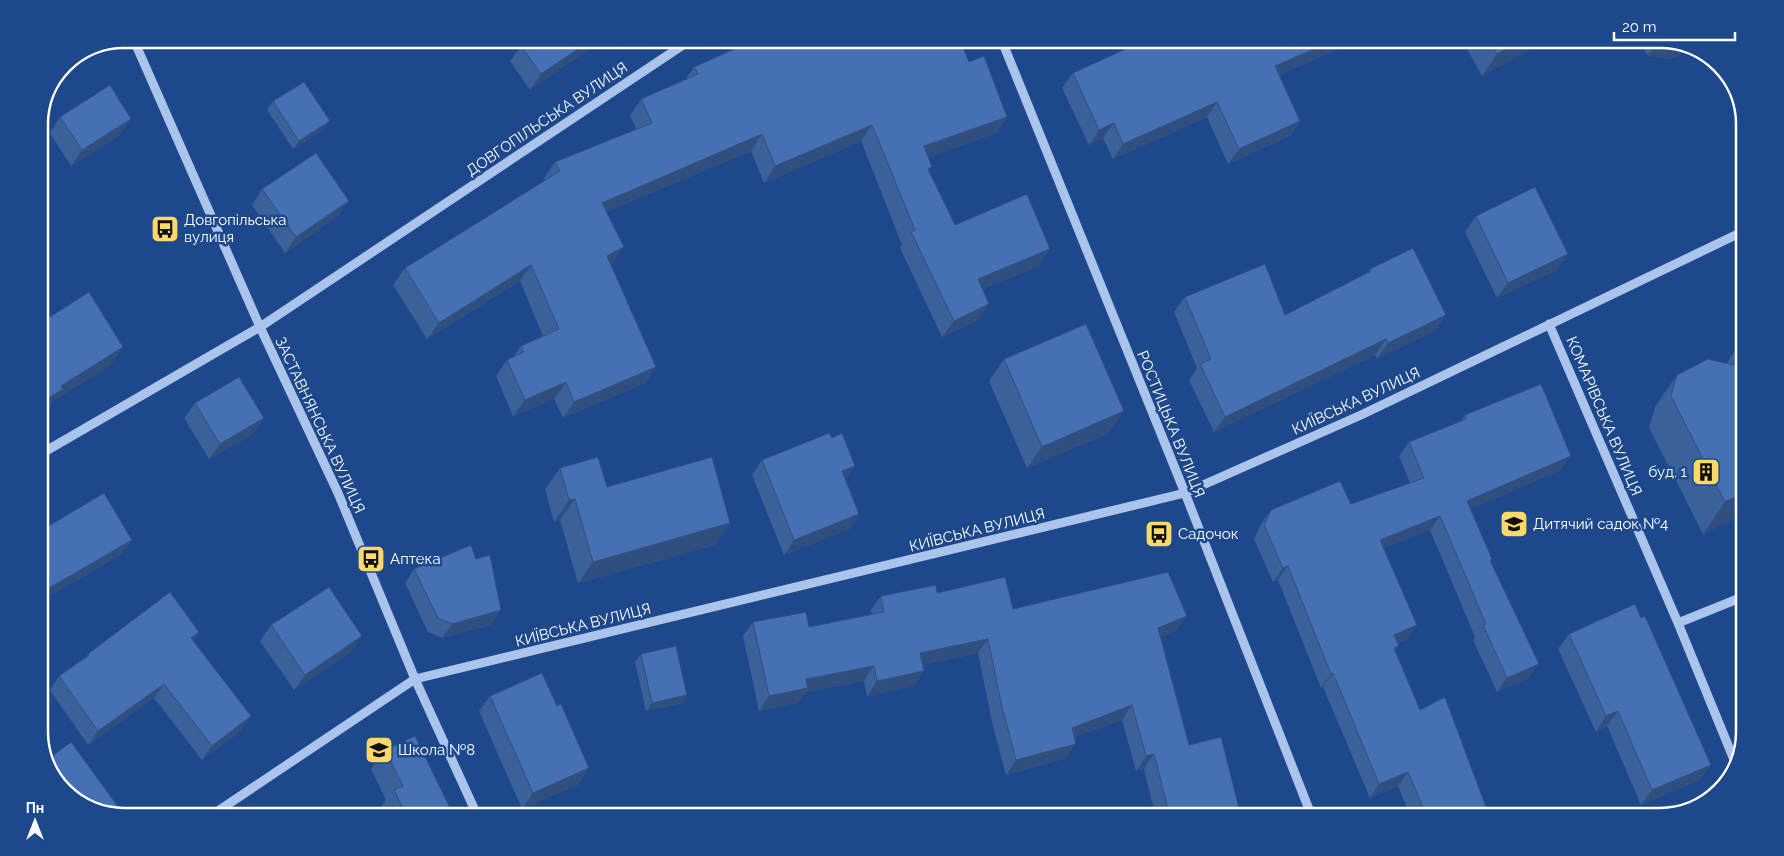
<svg xmlns="http://www.w3.org/2000/svg" width="1784" height="856" font-family="Raleway,sans-serif">
  <rect width="100%" height="100%" fill="#1d488c"/>
  <g fill="none" stroke-linecap="round" stroke-linejoin="round">
    <path stroke="#aac4ec" stroke-width="9" d="M 1002,41 L 1185,493 L 1312,817
      M 136,45 L 260,327 L 338,493 L 415,679 L 478,817
      M 1549,324 L 1678,623 L 1737,767
      M 39,455 L 260,327 L 686,43
      M 1678,623 L 1740,598
      M 209,817 L 415,679 L 1185,493 L 1361,415 L 1744,231"/>
  </g>
  <path fill="#3b619b" d="M 1549,39 L 1482,76 L 1462,40 Z
    M 1638,39 L 1660,39 L 1688,44 L 1681,54 L 1670,59 L 1648,56 Z
    M 1346,40 L 1341,48 L 1279,75 L 1300,121 L 1290,136 L 1228,164 L 1207,117 L 1113,159 L 1103,138 L 1089,145 L 1062,88 L 1073,73 L 1143,41 Z
    M 525,43 L 598,43 L 530,90 L 510,61 L 521,46 Z
    M 969,62 L 1007,117 L 996,133 L 929,157 L 929,171 L 955,225 L 1050,249 L 1039,266 L 982,289 L 978,320 L 942,337 L 900,248 L 902,245 L 861,141 L 764,183 L 751,151 L 606,212 L 613,263 L 611,264 L 656,367 L 645,383 L 563,418 L 554,399 L 513,416 L 496,376 L 507,360 L 513,357 L 521,346 L 543,336 L 520,281 L 427,339 L 393,285 L 405,268 L 545,181 L 544,178 L 555,162 L 636,129 L 630,116 L 641,99 L 685,80 L 694,67 Z
    M 273,101 L 324,129 L 293,149 L 267,110 Z
    M 60,117 L 120,135 L 71,166 L 50,133 Z
    M 262,189 L 338,216 L 285,253 L 252,205 Z
    M 1476,216 L 1557,270 L 1497,298 L 1465,232 Z
    M 1370,269 L 1436,330 L 1377,359 L 1375,355 L 1214,432 L 1189,380 L 1197,368 L 1174,312 L 1185,297 L 1285,315 L 1368,273 Z
    M 1739,345 L 1741,515 L 1703,534 L 1649,428 L 1655,407 L 1677,375 L 1726,364 Z
    M 1004,359 L 1109,433 L 1027,468 L 989,381 Z
    M 195,403 L 264,418 L 253,434 L 209,459 L 184,418 Z
    M 1465,415 L 1561,470 L 1471,509 L 1491,561 L 1529,678 L 1497,692 L 1473,640 L 1475,637 L 1430,530 L 1384,548 L 1408,639 L 1398,643 L 1395,651 L 1420,710 L 1486,807 L 1479,817 L 1411,817 L 1398,786 L 1370,798 L 1323,687 L 1321,688 L 1278,580 L 1273,582 L 1254,539 L 1261,524 L 1271,510 L 1351,504 L 1410,483 L 1399,456 L 1409,442 L 1461,421 Z
    M 762,460 L 846,480 L 859,514 L 849,529 L 784,555 L 752,475 Z
    M 560,468 L 607,487 L 730,523 L 715,545 L 578,583 L 560,520 L 554,522 L 545,489 Z
    M 39,525 L 42,530 L 122,554 L 39,602 Z
    M 414,569 L 491,625 L 442,638 L 428,632 L 405,583 Z
    M 937,593 L 1013,609 L 1177,630 L 1161,637 L 1189,745 L 1241,816 L 1240,817 L 1156,817 L 1144,769 L 1136,771 L 1122,720 L 1074,737 L 1066,758 L 1006,775 L 992,722 L 978,653 L 923,665 L 914,686 L 867,696 L 864,681 L 806,692 L 798,703 L 759,711 L 743,636 L 753,622 L 809,627 L 872,614 L 871,610 L 881,596 Z
    M 271,625 L 351,652 L 294,690 L 260,641 Z
    M 199,632 L 193,641 L 251,716 L 242,730 L 202,760 L 154,698 L 88,745 L 50,690 L 59,676 L 85,659 L 88,654 Z
    M 1569,634 L 1700,780 L 1641,805 L 1607,726 L 1596,732 L 1558,649 Z
    M 641,654 L 687,695 L 682,703 L 646,711 L 635,662 Z
    M 490,696 L 579,784 L 522,809 L 479,711 Z
    M 385,750 L 454,816 L 453,817 L 384,817 L 380,809 L 386,800 L 371,769 Z"/>
  <path fill="#304f7e" d="M 1524,39 L 1549,39 L 1482,76 L 1497,54 Z
    M 1661,39 L 1688,44 L 1681,54 L 1670,59 L 1648,56 Z
    M 1335,40 L 1346,40 L 1341,48 L 1265,81 L 1275,66 Z
    M 587,43 L 598,43 L 530,90 L 541,74 Z
    M 1217,102 L 1207,117 L 1113,159 L 1123,144 Z
    M 1007,117 L 996,133 L 913,163 L 924,146 Z
    M 131,119 L 120,135 L 71,166 L 82,150 Z
    M 330,121 L 324,129 L 293,149 L 299,141 Z
    M 1300,121 L 1290,136 L 1228,164 L 1239,149 Z
    M 1114,123 L 1103,138 L 1089,145 L 1099,130 Z
    M 872,125 L 861,141 L 764,183 L 775,166 Z
    M 762,134 L 751,151 L 590,219 L 602,203 Z
    M 349,201 L 338,216 L 285,253 L 296,237 Z
    M 624,247 L 613,263 L 596,272 L 607,256 Z
    M 1050,249 L 1039,266 L 966,296 L 978,279 Z
    M 1568,254 L 1557,270 L 1497,298 L 1508,283 Z
    M 531,265 L 520,281 L 427,339 L 439,323 Z
    M 989,304 L 978,320 L 942,337 L 954,321 Z
    M 1446,315 L 1436,330 L 1377,359 L 1388,343 Z
    M 1386,339 L 1375,355 L 1214,432 L 1225,417 Z
    M 123,347 L 110,366 L 55,400 L 50,408 L 39,415 L 39,404 L 61,386 Z
    M 656,367 L 645,383 L 563,418 L 574,402 Z
    M 566,382 L 554,399 L 513,416 L 525,400 Z
    M 1124,411 L 1109,433 L 1027,468 L 1042,447 Z
    M 264,418 L 253,434 L 209,459 L 220,444 Z
    M 1571,456 L 1561,470 L 1458,515 L 1467,501 Z
    M 855,466 L 845,481 L 842,471 Z
    M 1741,494 L 1741,515 L 1703,534 L 1725,502 Z
    M 575,499 L 560,520 L 554,522 L 569,500 Z
    M 859,514 L 849,529 L 784,555 L 794,540 Z
    M 1440,516 L 1430,530 L 1371,554 L 1380,540 Z
    M 730,523 L 715,545 L 578,583 L 593,562 Z
    M 132,540 L 122,554 L 39,602 L 49,588 Z
    M 1288,566 L 1278,580 L 1273,582 L 1283,568 Z
    M 501,610 L 491,625 L 442,638 L 452,624 Z
    M 1187,616 L 1177,630 L 1148,643 L 1158,628 Z
    M 1417,625 L 1408,639 L 1385,649 L 1394,635 Z
    M 199,632 L 190,646 L 191,638 Z
    M 362,636 L 351,652 L 294,690 L 305,675 Z
    M 988,639 L 978,653 L 910,668 L 920,653 Z
    M 1539,664 L 1529,678 L 1497,692 L 1507,678 Z
    M 874,666 L 864,681 L 806,692 L 798,703 L 759,711 L 769,696 L 806,679 Z
    M 924,671 L 914,686 L 867,696 L 877,681 Z
    M 1333,673 L 1323,687 L 1321,688 L 1331,674 Z
    M 164,684 L 154,698 L 88,745 L 98,731 Z
    M 687,695 L 682,703 L 646,711 L 652,703 Z
    M 1132,705 L 1122,720 L 1061,742 L 1072,728 Z
    M 1618,711 L 1607,726 L 1596,732 L 1606,716 Z
    M 251,716 L 242,730 L 202,760 L 212,746 Z
    M 1076,744 L 1066,758 L 1006,775 L 1016,760 Z
    M 1154,754 L 1144,769 L 1136,771 L 1146,756 Z
    M 1711,765 L 1700,780 L 1641,805 L 1652,790 Z
    M 589,768 L 579,784 L 522,809 L 533,793 Z
    M 1408,772 L 1398,786 L 1370,798 L 1379,784 Z
    M 1486,807 L 1479,817 L 1459,817 Z
    M 119,808 L 114,815 L 110,815 Z"/>
  <path fill="#4571b4" stroke="#304f7e" d="M 1489,39 L 1524,39 L 1497,54 Z
    M 1335,40 L 1275,66 L 1300,121 L 1239,149 L 1217,102 L 1123,144 L 1114,123 L 1099,130 L 1073,73 L 1143,41 Z
    M 750,42 L 961,42 L 969,62 L 984,56 L 1007,117 L 924,146 L 932,167 L 928,169 L 955,225 L 1027,194 L 1050,249 L 978,279 L 989,304 L 954,321 L 911,232 L 915,230 L 872,125 L 775,166 L 762,134 L 602,203 L 624,247 L 607,256 L 656,367 L 574,402 L 566,382 L 525,400 L 507,360 L 524,352 L 521,346 L 559,329 L 531,265 L 439,323 L 405,268 L 560,171 L 555,162 L 652,123 L 641,99 L 698,74 L 694,67 Z
    M 525,43 L 587,43 L 541,74 L 521,46 Z
    M 304,82 L 330,121 L 299,141 L 273,101 Z
    M 110,85 L 131,119 L 82,150 L 60,117 Z
    M 316,153 L 349,201 L 296,237 L 262,189 Z
    M 1535,187 L 1568,254 L 1508,283 L 1476,216 Z
    M 1413,248 L 1446,315 L 1388,343 L 1386,339 L 1225,417 L 1200,364 L 1211,359 L 1185,297 L 1265,264 L 1285,315 L 1371,271 L 1370,269 Z
    M 89,292 L 123,347 L 61,386 L 63,389 L 39,404 L 39,324 Z
    M 1086,324 L 1124,411 L 1042,447 L 1004,359 Z
    M 1743,343 L 1741,494 L 1725,502 L 1671,396 L 1677,375 L 1708,359 L 1734,365 L 1739,345 Z
    M 239,377 L 264,418 L 220,444 L 195,403 Z
    M 1541,384 L 1571,456 L 1467,501 L 1492,559 L 1490,560 L 1539,664 L 1507,678 L 1483,625 L 1486,624 L 1440,516 L 1380,540 L 1417,625 L 1394,635 L 1399,646 L 1394,648 L 1420,710 L 1445,697 L 1486,807 L 1459,817 L 1427,817 L 1408,772 L 1379,784 L 1333,673 L 1331,674 L 1288,566 L 1283,568 L 1264,525 L 1271,510 L 1340,481 L 1351,504 L 1424,478 L 1409,442 L 1466,419 L 1465,415 Z
    M 829,433 L 832,438 L 842,433 L 855,466 L 842,471 L 859,514 L 794,540 L 762,460 Z
    M 598,457 L 607,487 L 712,457 L 730,523 L 593,562 L 575,499 L 569,500 L 560,468 Z
    M 104,493 L 132,540 L 49,588 L 39,571 L 39,525 L 42,530 Z
    M 471,545 L 476,559 L 490,555 L 501,610 L 452,624 L 438,618 L 414,569 Z
    M 1168,572 L 1187,616 L 1158,628 L 1189,745 L 1221,737 L 1241,816 L 1237,817 L 1170,817 L 1154,754 L 1146,756 L 1132,705 L 1072,728 L 1076,744 L 1016,760 L 1002,707 L 988,639 L 920,653 L 924,671 L 877,681 L 874,666 L 806,679 L 808,688 L 769,696 L 753,622 L 806,612 L 809,627 L 884,612 L 881,596 L 936,585 L 937,593 L 1005,577 L 1013,609 Z
    M 329,587 L 362,636 L 305,675 L 271,625 Z
    M 170,592 L 199,632 L 191,638 L 251,716 L 212,746 L 164,684 L 98,731 L 59,676 L 89,655 L 88,654 Z
    M 1635,604 L 1641,618 L 1645,616 L 1711,765 L 1652,790 L 1618,711 L 1606,716 L 1569,634 Z
    M 676,646 L 687,695 L 652,703 L 641,654 Z
    M 542,673 L 557,706 L 561,704 L 589,768 L 533,793 L 490,696 Z
    M 415,736 L 454,816 L 452,817 L 407,817 L 394,790 L 403,786 L 385,750 Z
    M 71,742 L 119,808 L 110,815 L 91,811 L 56,784 L 47,760 Z"/>
  <defs>
    <symbol id="bus-square" viewBox="-11 -11 22 22"><rect x="-9" y="-9" width="18" height="18" rx="4" fill="#fcd968" stroke="#1d488c"/><path d="M-5-6H5V4H4V6H2V4H-2V6H-4V4H-5ZM-3.5-4V0h7V-4ZM-3.5 1.2v1.5H-2V1.2ZM2 1.2v1.5H3.5V1.2Z" fill="#111"/></symbol>
    <symbol id="building-square" viewBox="-11 -11 22 22"><rect x="-9" y="-9" width="18" height="18" rx="4" fill="#fcd968" stroke="#1d488c"/><path d="M-4-6H4V6H1V3H-1V6H-4ZM-2.5-4.3h1.7v1.8h-1.7ZM.8-4.3h1.7v1.8H.8ZM-2.5-1h1.7V.8h-1.7ZM.8-1h1.7V.8H.8Z" fill="#111"/></symbol>
    <symbol id="school-square" viewBox="-11 -11 22 22"><rect x="-9" y="-9" width="18" height="18" rx="4" fill="#fcd968" stroke="#1d488c"/><path d="M0-5L7-2L0 1L-7-2ZM-4 1L0 2.5L4 1V4Q0 6-4 4Z" fill="#111"/></symbol>
  </defs>
  <g fill-rule="evenodd">
    <use href="#bus-square" x="149" y="213" width="32" height="32"/>
    <use href="#building-square" x="1690" y="456" width="32" height="32"/>
    <use href="#school-square" x="1498" y="508" width="32" height="32"/>
    <use href="#bus-square" x="1143" y="518" width="32" height="32"/>
    <use href="#bus-square" x="355" y="543" width="32" height="32"/>
    <use href="#school-square" x="363" y="734" width="32" height="32"/>
  </g>
  <g text-anchor="middle" stroke-width="5" stroke-linejoin="round" paint-order="stroke">
    <g font-size="15" fill="#fff" stroke="#1d488c">
      <text transform="translate(547 119) rotate(-34)" y="5">ДОВГОПІЛЬСЬКА ВУЛИЦЯ</text>
      <text transform="translate(1356 401) rotate(-25)" y="5">КИЇВСЬКА ВУЛИЦЯ</text>
      <text transform="translate(1604 416) rotate(67)" y="5">КОМАРІВСЬКА ВУЛИЦЯ</text>
      <text transform="translate(1171 424) rotate(68)" y="5">РОСТИЦЬКА ВУЛИЦЯ</text>
      <text transform="translate(320 425) rotate(65)" y="5">ЗАСТАВНЯНСЬКА ВУЛИЦЯ</text>
      <text transform="translate(977 530) rotate(-14)" y="5">КИЇВСЬКА ВУЛИЦЯ</text>
      <text transform="translate(583 625) rotate(-14)" y="5">КИЇВСЬКА ВУЛИЦЯ</text>
    </g>
    <g font-size="15" fill="#fff" stroke="#1d488c" text-anchor="start">
      <text x="184" y="225">Довгопільська<tspan x="184" dy="17">вулиця</tspan></text>
      <text x="1687" y="477" text-anchor="end">буд. 1</text>
      <text x="1533" y="529">Дитячий садок №4</text>
      <text x="1178" y="539">Садочок</text>
      <text x="390" y="564">Аптека</text>
      <text x="398" y="755">Школа №8</text>
    </g>
  </g>
  <path d="M0 0H1784V856H0ZM124 48H1660A76 76 0 0 1 1736 124V732A76 76 0 0 1 1660 808H124A76 76 0 0 1 48 732V124A76 76 0 0 1 124 48Z" fill="#1d488c" fill-rule="evenodd"/>
  <path fill="none" stroke="#fff" stroke-width="2.5" d="M124 48H1660A76 76 0 0 1 1736 124V732A76 76 0 0 1 1660 808H124A76 76 0 0 1 48 732V124A76 76 0 0 1 124 48Z"/>
  <g transform="translate(35 821)" stroke="#1d488c" stroke-width="4" paint-order="stroke">
  <path d="M0-4L9 19L0 12L-9 19Z" fill="#ffffff"/>
  <text y="-8" font-size="14" font-weight="bold" text-anchor="middle" fill="#ffffff">Пн</text>
  </g>
  <path d="M1614 32v8h121v-8" fill="none" stroke="#ffffff" stroke-width="2.5"/>
  <text x="1622" y="32" font-size="15" fill="#ffffff" stroke="#1d488c" stroke-width="4" paint-order="stroke">20 m</text>
</svg>
